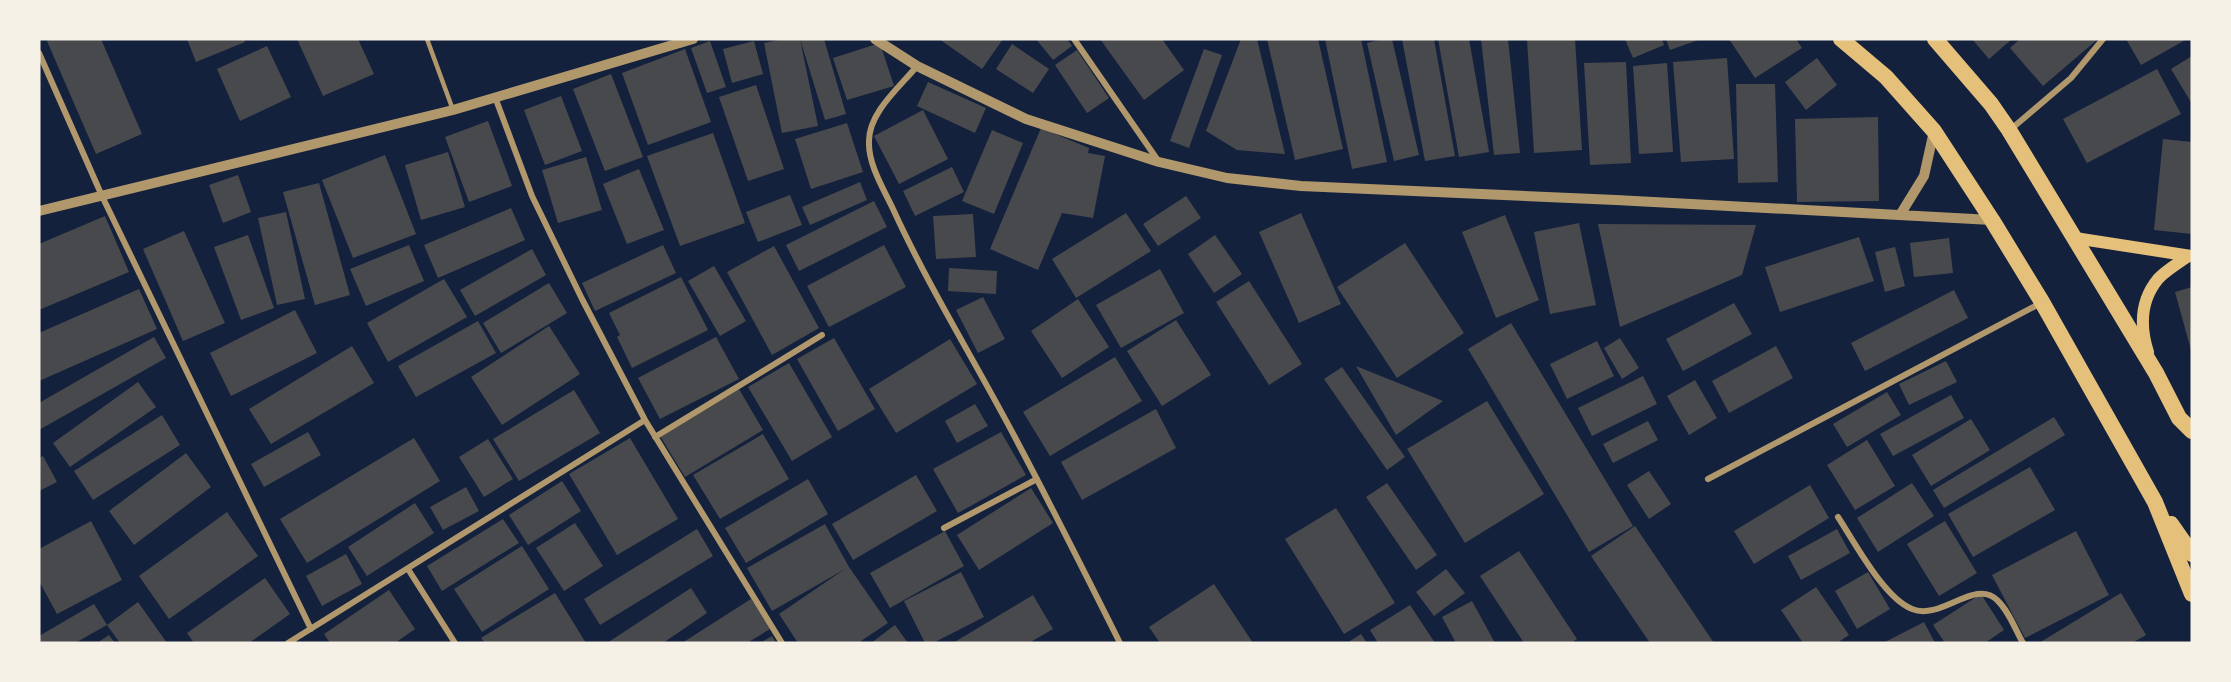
<svg xmlns="http://www.w3.org/2000/svg" width="2231" height="682" font-family="Barlow,sans-serif">
  <rect width="100%" height="100%" fill="#14213d"/>
  <path fill="#48494c" d="M 52,39 L 101,39 L 142,134 L 96,154 L 47,41 Z
    M 187,39 L 244,39 L 245,42 L 196,62 Z
    M 297,39 L 358,39 L 374,74 L 323,96 Z
    M 784,39 L 800,39 L 818,126 L 782,133 L 764,43 Z
    M 800,39 L 824,39 L 846,114 L 825,120 Z
    M 939,39 L 1003,39 L 982,69 Z
    M 1036,39 L 1067,39 L 1072,46 L 1053,60 Z
    M 1100,39 L 1162,39 L 1184,70 L 1144,100 Z
    M 1241,39 L 1257,39 L 1285,154 L 1237,150 L 1206,131 Z
    M 1267,39 L 1318,39 L 1343,149 L 1295,160 Z
    M 1325,39 L 1361,39 L 1387,162 L 1352,169 Z
    M 1383,39 L 1392,39 L 1419,155 L 1394,161 L 1367,43 Z
    M 1402,39 L 1434,39 L 1455,156 L 1425,161 Z
    M 1438,39 L 1469,39 L 1489,152 L 1459,157 Z
    M 1481,39 L 1508,39 L 1520,153 L 1494,155 Z
    M 1527,39 L 1575,39 L 1582,150 L 1534,153 Z
    M 1625,39 L 1662,39 L 1664,45 L 1633,58 Z
    M 1666,39 L 1701,39 L 1670,50 Z
    M 1729,39 L 1796,39 L 1802,48 L 1755,78 Z
    M 1972,39 L 2012,39 L 1989,59 Z
    M 2020,39 L 2098,39 L 2043,86 L 2010,48 Z
    M 2126,39 L 2187,39 L 2141,65 Z
    M 710,41 L 726,87 L 707,93 L 691,48 Z
    M 754,41 L 763,74 L 732,83 L 723,49 Z
    M 880,43 L 894,86 L 847,100 L 833,58 Z
    M 1012,44 L 1049,69 L 1033,93 L 996,69 Z
    M 267,46 L 291,97 L 240,121 L 217,69 Z
    M 685,49 L 711,122 L 648,145 L 622,73 Z
    M 1204,49 L 1222,55 L 1189,148 L 1170,141 Z
    M 1077,50 L 1109,98 L 1087,113 L 1055,65 Z
    M 2192,56 L 2192,104 L 2171,69 Z
    M 1727,58 L 1734,159 L 1681,162 L 1673,62 Z
    M 1817,58 L 1837,85 L 1806,110 L 1785,82 Z
    M 1626,62 L 1631,163 L 1590,165 L 1584,63 Z
    M 1667,63 L 1673,152 L 1639,154 L 1633,66 Z
    M 2157,69 L 2181,114 L 2087,163 L 2063,119 Z
    M 611,74 L 643,157 L 605,171 L 573,89 Z
    M 928,82 L 986,108 L 975,133 L 917,106 Z
    M 1736,84 L 1775,84 L 1778,182 L 1738,183 Z
    M 756,85 L 784,169 L 748,181 L 719,97 Z
    M 561,96 L 582,151 L 545,165 L 524,110 Z
    M 923,110 L 948,159 L 899,184 L 874,136 Z
    M 1878,117 L 1879,201 L 1797,202 L 1795,119 Z
    M 488,121 L 512,186 L 469,202 L 445,137 Z
    M 847,123 L 863,172 L 811,189 L 795,139 Z
    M 1041,128 L 1089,148 L 1088,153 L 1105,156 L 1093,218 L 1062,213 L 1038,270 L 990,249 Z
    M 992,130 L 1023,143 L 994,214 L 962,201 Z
    M 713,133 L 745,223 L 680,246 L 647,156 Z
    M 2163,139 L 2192,142 L 2192,234 L 2154,230 Z
    M 448,152 L 465,207 L 421,220 L 405,165 Z
    M 385,155 L 416,234 L 353,258 L 322,180 Z
    M 586,157 L 602,210 L 558,223 L 542,170 Z
    M 952,167 L 964,192 L 915,216 L 903,191 Z
    M 639,169 L 664,230 L 627,244 L 603,184 Z
    M 238,175 L 251,212 L 223,223 L 209,185 Z
    M 860,182 L 867,200 L 810,225 L 802,207 Z
    M 319,183 L 350,295 L 315,305 L 283,192 Z
    M 790,195 L 802,225 L 758,242 L 746,212 Z
    M 1186,196 L 1201,218 L 1158,246 L 1143,224 Z
    M 874,201 L 887,227 L 799,271 L 786,245 Z
    M 511,208 L 525,240 L 438,278 L 424,245 Z
    M 286,212 L 305,299 L 277,305 L 258,218 Z
    M 1126,213 L 1151,251 L 1076,298 L 1052,259 Z
    M 1301,213 L 1341,304 L 1299,323 L 1259,232 Z
    M 973,214 L 976,257 L 936,259 L 933,216 Z
    M 1505,215 L 1539,300 L 1496,318 L 1462,232 Z
    M 105,216 L 129,272 L 39,310 L 39,244 Z
    M 1579,223 L 1596,305 L 1550,314 L 1534,232 Z
    M 1598,224 L 1756,225 L 1742,275 L 1620,327 Z
    M 184,231 L 225,323 L 183,341 L 143,249 Z
    M 248,235 L 274,308 L 241,320 L 214,247 Z
    M 1215,235 L 1242,274 L 1214,293 L 1188,254 Z
    M 1859,237 L 1874,281 L 1780,312 L 1765,267 Z
    M 1949,238 L 1953,273 L 1914,277 L 1910,243 Z
    M 1405,243 L 1464,333 L 1397,378 L 1337,287 Z
    M 409,245 L 424,281 L 366,306 L 350,269 Z
    M 663,245 L 676,273 L 595,311 L 582,283 Z
    M 884,245 L 906,287 L 829,327 L 807,286 Z
    M 774,246 L 819,328 L 772,355 L 727,272 Z
    M 1895,247 L 1905,286 L 1885,292 L 1875,252 Z
    M 532,249 L 546,275 L 475,316 L 460,290 Z
    M 714,266 L 746,321 L 720,336 L 688,281 Z
    M 949,268 L 997,271 L 996,294 L 948,291 Z
    M 1160,269 L 1184,313 L 1121,348 L 1096,305 Z
    M 681,277 L 708,330 L 632,368 L 617,337 L 620,335 L 609,313 Z
    M 444,279 L 467,317 L 388,362 L 367,323 Z
    M 1249,281 L 1302,364 L 1269,385 L 1216,302 Z
    M 549,283 L 567,313 L 501,353 L 483,323 Z
    M 2192,287 L 2192,350 L 2191,350 L 2175,292 Z
    M 139,289 L 157,329 L 39,381 L 39,333 Z
    M 1954,290 L 1968,318 L 1865,371 L 1851,343 Z
    M 983,297 L 1005,339 L 978,353 L 956,310 Z
    M 1078,299 L 1109,347 L 1062,378 L 1031,331 Z
    M 1734,303 L 1752,334 L 1683,371 L 1666,339 Z
    M 295,310 L 317,353 L 231,396 L 210,353 Z
    M 1176,320 L 1211,375 L 1162,406 L 1127,351 Z
    M 478,321 L 496,353 L 416,397 L 398,366 Z
    M 1511,323 L 1633,526 L 1589,552 L 1468,349 Z
    M 549,326 L 580,374 L 502,425 L 471,377 Z
    M 154,337 L 166,358 L 39,430 L 39,403 Z
    M 716,337 L 739,379 L 660,419 L 638,378 Z
    M 834,338 L 875,409 L 838,431 L 797,359 Z
    M 1620,338 L 1639,368 L 1622,379 L 1604,348 Z
    M 950,339 L 977,384 L 896,433 L 869,389 Z
    M 1597,341 L 1614,376 L 1567,399 L 1550,364 Z
    M 352,346 L 374,383 L 271,444 L 249,409 Z
    M 1776,346 L 1793,378 L 1729,413 L 1712,381 Z
    M 1115,357 L 1142,401 L 1050,456 L 1023,412 Z
    M 1946,361 L 1957,382 L 1909,405 L 1899,384 Z
    M 789,363 L 832,437 L 792,461 L 748,387 Z
    M 1356,366 L 1443,401 L 1396,435 Z
    M 1342,367 L 1405,457 L 1387,470 L 1324,379 Z
    M 1643,376 L 1657,404 L 1592,436 L 1578,408 Z
    M 1695,380 L 1717,418 L 1689,435 L 1667,396 Z
    M 138,382 L 156,407 L 70,467 L 53,443 Z
    M 739,389 L 763,430 L 685,477 L 660,436 Z
    M 574,390 L 600,433 L 519,481 L 493,439 Z
    M 1887,392 L 1901,415 L 1847,447 L 1833,424 Z
    M 1951,395 L 1964,418 L 1893,456 L 1880,434 Z
    M 1487,401 L 1544,494 L 1465,543 L 1407,449 Z
    M 975,404 L 988,426 L 957,443 L 945,421 Z
    M 1156,409 L 1176,448 L 1082,500 L 1061,462 Z
    M 162,415 L 180,445 L 93,500 L 74,471 Z
    M 2054,417 L 2065,435 L 1944,508 L 1933,490 Z
    M 1971,419 L 1990,450 L 1931,486 L 1912,455 Z
    M 1648,421 L 1658,440 L 1613,463 L 1603,444 Z
    M 308,432 L 321,455 L 264,487 L 251,464 Z
    M 1001,432 L 1026,475 L 958,513 L 933,469 Z
    M 763,434 L 789,479 L 720,519 L 693,475 Z
    M 414,438 L 440,481 L 307,563 L 280,519 Z
    M 630,438 L 678,519 L 617,555 L 569,474 Z
    M 488,439 L 513,479 L 484,497 L 459,457 Z
    M 1867,440 L 1895,486 L 1855,510 L 1827,465 Z
    M 186,453 L 211,487 L 134,545 L 109,511 Z
    M 43,456 L 57,482 L 39,491 L 39,458 Z
    M 2030,467 L 2055,510 L 1973,557 L 1948,514 Z
    M 1649,471 L 1671,504 L 1649,519 L 1627,485 Z
    M 916,475 L 937,511 L 853,560 L 832,524 Z
    M 808,479 L 828,514 L 746,563 L 725,528 Z
    M 562,481 L 581,511 L 528,545 L 509,515 Z
    M 1387,483 L 1437,555 L 1416,570 L 1366,497 Z
    M 1912,483 L 1934,516 L 1878,552 L 1857,518 Z
    M 1810,485 L 1829,518 L 1754,564 L 1734,531 Z
    M 466,487 L 479,511 L 443,530 L 430,507 Z
    M 1031,488 L 1053,523 L 979,570 L 957,535 Z
    M 415,503 L 434,533 L 367,576 L 348,547 Z
    M 1336,508 L 1395,603 L 1344,634 L 1285,539 Z
    M 227,512 L 258,556 L 169,619 L 139,576 Z
    M 503,519 L 519,543 L 442,591 L 427,566 Z
    M 91,521 L 122,580 L 57,614 L 39,581 L 39,549 Z
    M 1945,521 L 1977,573 L 1939,596 L 1907,544 Z
    M 575,523 L 603,566 L 564,591 L 536,548 Z
    M 825,524 L 849,567 L 888,623 L 858,643 L 798,643 L 779,614 L 845,569 L 772,611 L 747,568 Z
    M 1635,526 L 1714,643 L 1650,643 L 1591,556 Z
    M 697,529 L 713,556 L 600,625 L 584,599 Z
    M 1837,529 L 1850,553 L 1801,580 L 1788,556 Z
    M 945,531 L 964,566 L 890,608 L 870,573 Z
    M 2076,531 L 2109,595 L 2025,638 L 1992,575 Z
    M 522,546 L 549,589 L 482,632 L 454,589 Z
    M 1519,551 L 1577,639 L 1571,643 L 1524,643 L 1480,576 Z
    M 346,554 L 362,584 L 322,606 L 306,576 Z
    M 1446,569 L 1465,593 L 1434,616 L 1416,592 Z
    M 961,572 L 984,617 L 933,643 L 925,643 L 904,601 Z
    M 1868,572 L 1890,609 L 1857,629 L 1835,591 Z
    M 265,578 L 290,614 L 249,643 L 194,643 L 187,633 Z
    M 1214,584 L 1253,643 L 1160,643 L 1149,627 Z
    M 1816,587 L 1849,635 L 1837,643 L 1803,643 L 1781,610 Z
    M 691,588 L 707,613 L 663,643 L 607,643 Z
    M 389,590 L 415,629 L 395,643 L 330,643 L 324,634 Z
    M 555,593 L 586,643 L 485,643 L 481,638 Z
    M 2121,593 L 2146,635 L 2132,643 L 2039,643 Z
    M 1981,594 L 2004,630 L 1985,643 L 1945,643 L 1933,625 Z
    M 1033,595 L 1053,629 L 1029,643 L 953,643 Z
    M 751,599 L 770,629 L 747,643 L 682,643 Z
    M 1472,601 L 1495,643 L 1456,643 L 1442,617 Z
    M 138,602 L 167,643 L 120,643 L 107,625 Z
    M 94,604 L 107,625 L 75,643 L 39,643 L 39,636 Z
    M 1410,605 L 1435,643 L 1378,643 L 1370,630 Z
    M 1924,622 L 1935,643 L 1883,643 Z
    M 895,625 L 908,643 L 871,643 Z
    M 1361,634 L 1367,643 L 1347,643 Z
    M 109,635 L 115,643 L 97,643 Z
    M 772,636 L 776,643 L 760,643 Z"/>
  <g fill="none" stroke-linecap="round" stroke-linejoin="round">
    <path stroke="#b1986c" stroke-width="4.5" d="M 427,39 L 453,110"/>
    <path stroke="#b1986c" stroke-width="6" d="M 1074,39 L 1159,162
      M 39,53 L 102,196 L 311,629
      M 917,66 C 900,87 869,112 869,141 C 868,164 883,188 893,209 C 930,290 978,366 1019,445 C 1054,511 1087,577 1120,643
      M 495,97 L 532,196 L 582,299 L 645,420 L 782,643
      M 2010,130 L 2071,78 L 2103,39
      M 655,437 L 822,335
      M 1708,479 L 2041,303
      M 1838,517 C 1855,543 1884,598 1912,609 C 1941,621 1975,578 1997,600 C 2009,611 2015,629 2023,643
      M 944,528 L 1037,479
      M 408,569 L 455,643
      M 288,643 L 645,420"/>
    <path stroke="#b1986c" stroke-width="10" d="M 875,39 L 917,66 L 1026,119 L 1159,162 L 1227,178 L 1301,186 L 1616,200 L 1992,220
      M 39,211 L 453,110 L 693,39
      M 1900,215 L 1924,176 L 1934,131"/>
    <path stroke="#e5c07b" stroke-width="12" d="M 2075,238 L 2191,256
      M 2148,352 C 2140,327 2140,301 2158,279 C 2166,270 2179,263 2188,256"/>
    <path stroke="#e5c07b" stroke-width="16" d="M 1841,39 L 1886,77 L 1934,131 L 1992,220 L 2042,302 L 2155,502 L 2192,594
      M 1935,39 L 1991,104 L 2009,130 L 2156,373 L 2179,418 L 2192,431
      M 2171,524 L 2192,554"/>
  </g>
  <rect width="2231" height="682" fill="none" stroke="#f6f1e7" stroke-width="81"/>
</svg>
